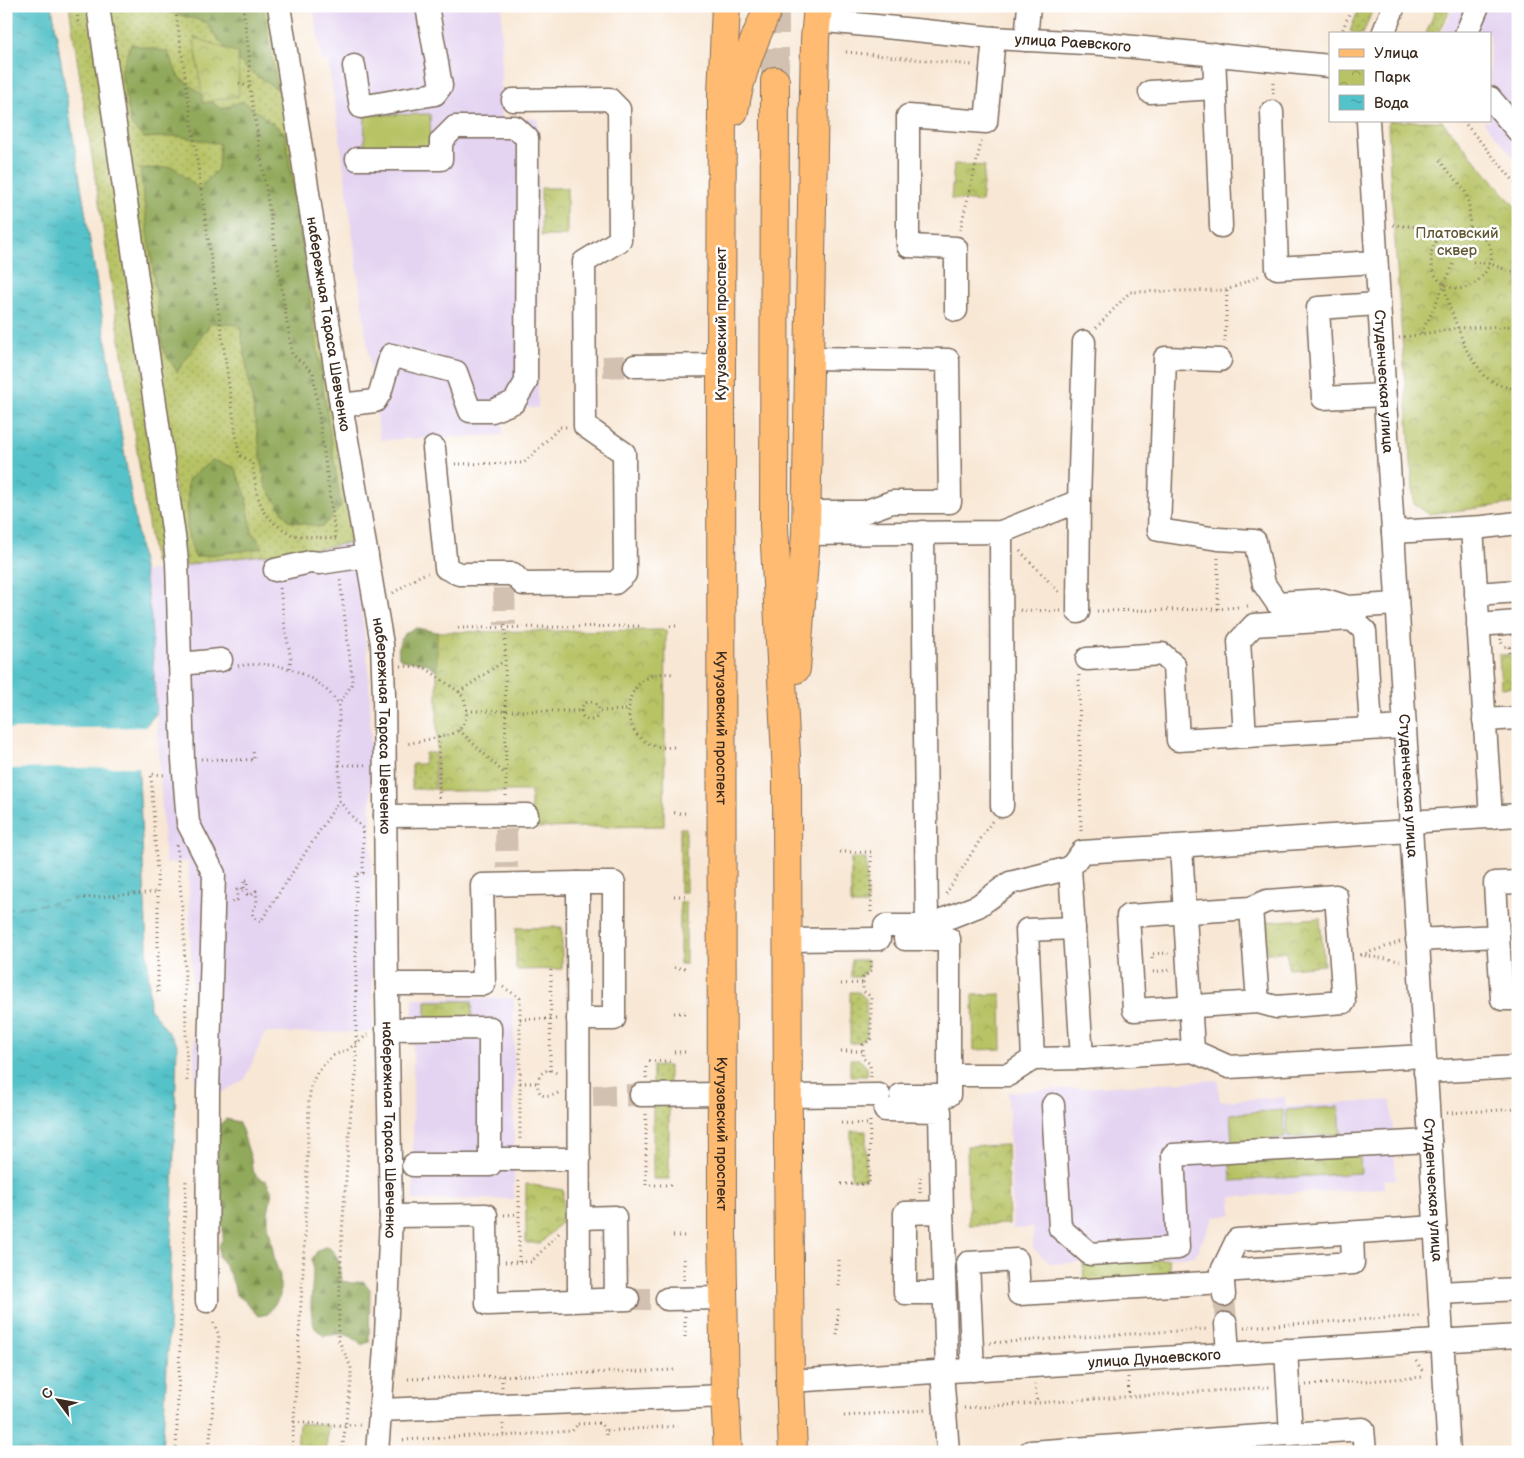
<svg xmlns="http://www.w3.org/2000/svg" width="1524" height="1458" font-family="'Balsamiq Sans',sans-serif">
  <defs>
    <pattern id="grass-dots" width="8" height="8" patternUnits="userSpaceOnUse" patternTransform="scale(1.25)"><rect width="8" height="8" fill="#b7c365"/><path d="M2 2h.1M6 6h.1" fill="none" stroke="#969f53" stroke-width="1.8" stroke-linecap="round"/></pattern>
    <pattern id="forest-firs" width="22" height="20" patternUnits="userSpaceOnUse" patternTransform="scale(1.25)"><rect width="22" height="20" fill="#91a95a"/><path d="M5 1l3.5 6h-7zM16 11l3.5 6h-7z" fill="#788a4a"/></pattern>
    <pattern id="park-crowns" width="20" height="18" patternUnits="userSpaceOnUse" patternTransform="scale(1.25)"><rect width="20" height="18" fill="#b7c365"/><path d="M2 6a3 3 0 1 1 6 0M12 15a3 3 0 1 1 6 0" fill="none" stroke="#969f53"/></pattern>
    <pattern id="water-ripples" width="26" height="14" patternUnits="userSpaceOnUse" patternTransform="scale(1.25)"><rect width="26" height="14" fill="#54c2c9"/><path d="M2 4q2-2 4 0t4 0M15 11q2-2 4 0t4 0" fill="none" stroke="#479ea3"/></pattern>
  </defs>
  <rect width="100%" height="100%" fill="#fff"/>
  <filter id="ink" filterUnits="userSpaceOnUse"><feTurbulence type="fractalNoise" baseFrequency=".02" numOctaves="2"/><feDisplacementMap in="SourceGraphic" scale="10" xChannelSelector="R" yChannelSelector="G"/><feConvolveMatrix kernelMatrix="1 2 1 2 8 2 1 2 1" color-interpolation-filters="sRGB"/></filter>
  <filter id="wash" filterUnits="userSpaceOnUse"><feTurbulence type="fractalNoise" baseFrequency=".0096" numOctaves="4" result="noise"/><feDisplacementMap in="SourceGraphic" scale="20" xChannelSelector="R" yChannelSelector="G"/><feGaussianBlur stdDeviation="1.12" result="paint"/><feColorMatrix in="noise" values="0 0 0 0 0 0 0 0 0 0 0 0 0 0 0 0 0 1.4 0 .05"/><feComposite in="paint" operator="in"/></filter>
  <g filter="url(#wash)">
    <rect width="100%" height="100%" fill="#f8e7d4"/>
    <path fill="#e4d3f1" d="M 313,6 L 502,6 L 501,118 L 538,119 L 538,408 L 517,408 L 503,415 L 503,435 L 380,440 L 337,116 L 328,61 L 322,61 Z
      M 1453,6 L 1518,6 L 1518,162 L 1483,121 L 1490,121 L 1490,34 L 1442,34 Z
      M 352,542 L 367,653 L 370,697 L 373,1032 L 265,1033 L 245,1079 L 196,1108 L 188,861 L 165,864 L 151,618 L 144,572 L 207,561 L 313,550 Z
      M 413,998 L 514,998 L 514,1199 L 413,1200 Z
      M 1218,1080 L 1220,1101 L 1285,1097 L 1285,1107 L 1391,1100 L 1396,1179 L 1384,1180 L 1384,1188 L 1231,1197 L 1232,1215 L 1214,1217 L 1195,1256 L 1051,1264 L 1033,1248 L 1033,1228 L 1013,1229 L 1008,1092 Z"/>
    <path fill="url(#grass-dots)" stroke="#797642" d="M 69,6 L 90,6 L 171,559 L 154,562 Z
      M 105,6 L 271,6 L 352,542 L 313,550 L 207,561 L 186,566 Z
      M 1360,6 L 1374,6 L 1363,34 L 1357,34 L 1350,31 Z
      M 1437,6 L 1449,11 L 1439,34 L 1426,34 Z
      M 425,753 L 435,753 L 435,789 L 412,789 L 412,764 L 424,764 Z
      M 680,828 L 686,828 L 686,892 L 680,892 Z
      M 851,858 L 866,858 L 867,905 L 851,905 Z
      M 680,902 L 686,902 L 686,964 L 680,964 Z
      M 851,960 L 868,960 L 868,970 L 860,977 L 851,977 Z
      M 850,992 L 859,992 L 866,999 L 867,1036 L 859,1043 L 850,1043 Z
      M 850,1059 L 859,1059 L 867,1067 L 867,1076 L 850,1076 Z
      M 653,1066 L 669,1066 L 669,1087 L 653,1087 Z
      M 653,1104 L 669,1104 L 669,1179 L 653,1179 Z
      M 851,1131 L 866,1131 L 866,1179 L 851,1179 Z"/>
    <path fill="url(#forest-firs)" stroke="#666a3c" d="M 156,6 L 263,6 L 277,89 L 247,69 L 219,41 L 206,22 L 161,10 Z
      M 131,44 L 168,52 L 178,76 L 221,109 L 243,101 L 285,133 L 341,507 L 322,527 L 289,521 L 266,487 L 240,325 L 211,323 L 177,372 L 163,349 L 140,169 L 173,167 L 199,189 L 218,169 L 220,144 L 178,136 L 144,138 L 131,125 L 121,72 Z
      M 212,460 L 234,467 L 245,492 L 252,532 L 263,548 L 195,557 L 187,531 L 188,480 Z
      M 417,628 L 451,635 L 465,632 L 484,636 L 439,673 C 435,670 430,664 424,663 C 415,660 407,664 399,657 C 397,642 401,632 417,628 Z
      M 226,1119 L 238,1122 L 242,1130 L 251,1159 L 252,1169 L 257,1177 L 266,1181 L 272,1192 L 268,1213 L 268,1223 L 275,1262 L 280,1276 L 280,1296 L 268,1314 L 258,1316 L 244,1300 L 236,1295 L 234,1285 L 230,1275 L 219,1256 L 219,1246 L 223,1238 L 223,1228 L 216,1209 L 218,1126 Z
      M 327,1246 C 343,1259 337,1264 342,1281 L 352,1283 L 363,1281 L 370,1289 L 369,1342 L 361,1345 C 348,1331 341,1334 324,1336 C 321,1333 317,1331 315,1327 C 306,1308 316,1280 312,1259 L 318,1250 Z"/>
    <path fill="url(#park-crowns)" stroke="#797642" d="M 194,37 L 238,53 L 239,95 L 203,103 Z
      M 1388,121 L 1442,121 L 1518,210 L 1518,503 L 1429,514 L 1414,504 L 1390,173 Z
      M 954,164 L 985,166 L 981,202 L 951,199 Z
      M 541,188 L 567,188 L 567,236 L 541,236 Z
      M 666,630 L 664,826 L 531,828 L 531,791 L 437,791 L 437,632 Z
      M 1518,654 L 1518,686 L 1501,688 L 1499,655 Z
      M 1320,918 L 1324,965 L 1288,968 L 1287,952 L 1267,953 L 1265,922 Z
      M 562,927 L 562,969 L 516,970 L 516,928 Z
      M 1001,994 L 1002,1049 L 974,1050 L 973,995 Z
      M 426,1001 L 472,1001 L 472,1021 L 426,1021 Z
      M 1007,1145 L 1009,1224 L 969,1225 L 967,1146 Z
      M 1360,1156 L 1361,1173 L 1231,1181 L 1230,1163 Z
      M 526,1184 L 563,1190 L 563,1220 L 541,1243 L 526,1243 Z
      M 1169,1259 L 1170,1278 L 1084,1283 L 1083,1264 Z
      M 299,1423 L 328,1425 L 326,1452 L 297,1452 Z"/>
    <path fill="#b7c365" stroke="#797642" d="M 430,114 L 431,151 L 364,151 L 365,115 Z
      M 1339,1107 L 1341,1134 L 1288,1138 L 1286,1110 Z
      M 1283,1110 L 1285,1138 L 1232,1142 L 1230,1114 Z"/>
    <path fill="url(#water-ripples)" stroke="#487674" d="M 6,6 L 52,6 L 151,618 L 156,714 L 137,735 L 150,1008 L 177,1044 L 169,1331 L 162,1452 L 6,1452 Z"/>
    <path fill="#f8e7d4" d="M 148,727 L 140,736 L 141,767 L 6,769 L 6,729 Z"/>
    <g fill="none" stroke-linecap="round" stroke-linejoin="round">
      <path stroke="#445f5a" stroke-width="1" stroke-dasharray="6 5" stroke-linecap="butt" d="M 6,910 L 84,898"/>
    </g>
  </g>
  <g filter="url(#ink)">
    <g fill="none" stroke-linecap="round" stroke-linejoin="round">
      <path stroke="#d2c1b0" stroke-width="22" stroke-dasharray="22 11" stroke-linecap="butt" d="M 603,367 L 635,366
        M 504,588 L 505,625
        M 506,829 L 507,868
        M 593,1096 L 641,1095
        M 1224,1295 L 1226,1324
        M 628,1299 L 667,1299"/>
      <path stroke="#d2c1b0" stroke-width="28" stroke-dasharray="28 14" stroke-linecap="butt" d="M 775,6 L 775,81"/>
      <defs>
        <g id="minor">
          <path d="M 98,6 L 175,543 L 177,562 L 183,760 L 188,823 L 214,874 L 208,1092 L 207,1301"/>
          <path id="s1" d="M 279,6 L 341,405 L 382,644 L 384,695 L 387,994 L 391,1216 L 386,1335 L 377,1452"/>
          <path id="s2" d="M 816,20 L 994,38 L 1103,44 L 1330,66"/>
          <path d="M 1383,34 L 1394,6"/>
          <path d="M 1466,34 L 1478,6"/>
          <path d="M 1026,40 L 1029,6"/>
          <path d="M 1214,54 L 1221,226"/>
          <path d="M 354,66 L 361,107 L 435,94 L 441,86 L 427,6"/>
          <path d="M 1150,92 L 1215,88"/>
          <path d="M 1490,98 L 1518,131"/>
          <path d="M 1272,112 L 1277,268 L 1376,262"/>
          <path id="s3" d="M 1368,121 L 1449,1452"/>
          <path d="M 1378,304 L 1318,308 L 1323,398 L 1384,395"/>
          <path d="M 956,310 L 956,248 L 908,246 L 908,116 L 986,122 L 994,38"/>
          <path d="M 1220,360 L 1165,358 L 1159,530 L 1218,539 L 1255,541 L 1264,584 L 1277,603 L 1325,600 L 1348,607 L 1397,604"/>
          <path d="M 635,366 L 721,365"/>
          <path d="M 341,405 L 375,401 L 380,393 L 391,355 L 456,372 L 470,411 L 492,411 L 514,402 L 526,382 L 527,138 L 515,127 L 455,127 L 441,141 L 441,159 L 357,159"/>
          <path d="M 434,448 L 446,568 L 459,574 L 513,574 L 523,584 L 615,583 L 625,574 L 624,453 L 585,426 L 584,262 L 620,240 L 619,109 L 609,99 L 513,100"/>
          <path d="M 807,512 L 864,512 L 892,502 L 950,502 L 948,360 L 809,358"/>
          <path d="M 1472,528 L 1491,817"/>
          <path d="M 923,532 L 927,926"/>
          <path d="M 1001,532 L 1002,806"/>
          <path d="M 1393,532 L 1483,527 L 1518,523"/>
          <path d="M 806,534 L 1001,532 L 1079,501"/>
          <path d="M 275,570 L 310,562 L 320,563 L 367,556"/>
          <path d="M 1476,594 L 1518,591"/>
          <path d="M 1078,612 L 1079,501 L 1084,342"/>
          <path d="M 1478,625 L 1518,622"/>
          <path d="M 1087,659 L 1162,654 L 1174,665 L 1178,740 L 1404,727"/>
          <path d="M 180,664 L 221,660"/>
          <path d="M 1484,720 L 1518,718"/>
          <path d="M 1245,736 L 1239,641 L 1254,625 L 1352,619 L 1365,631 L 1371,728"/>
          <path d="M 385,816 L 527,815"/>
          <path d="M 1410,822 L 1518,815"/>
          <path d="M 1181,847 L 1193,1051"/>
          <path d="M 1070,868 L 1082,1058 L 1193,1051 L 1229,1067 L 1424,1056"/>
          <path d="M 578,883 L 614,883 L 614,1019 L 578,1019"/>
          <path d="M 1336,896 L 1344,1002 L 1276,1007 L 1258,1002 L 1134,1010 L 1128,916 L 1251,908 L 1267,901 Z"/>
          <path d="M 1251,908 L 1258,1002"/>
          <path d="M 885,926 L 927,926 L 978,906 L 1010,883 L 1070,868 L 1082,852 L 1410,831"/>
          <path d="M 1074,928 L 1027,930 L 1033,1059 L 1082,1058"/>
          <path d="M 1498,936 L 1502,999 L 1518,999"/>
          <path d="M 787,940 L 879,939"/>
          <path d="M 1417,940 L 1498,936 L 1495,883 L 1518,882"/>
          <path d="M 387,984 L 484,984 L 482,885 L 578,883 L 579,1300"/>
          <path d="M 387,1029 L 490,1028 L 490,1165 L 413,1165"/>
          <path d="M 1425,1072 L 1518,1067"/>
          <path d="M 949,1075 L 1008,1075 L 1033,1059"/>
          <path d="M 641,1095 L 722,1094"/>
          <path d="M 901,1095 L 949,1095 L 949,939 L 905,939"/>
          <path d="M 788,1096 L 879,1095"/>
          <path d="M 1053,1105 L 1060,1228 L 1090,1254 L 1178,1248 L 1173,1155 L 1430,1141"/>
          <path d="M 885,1110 L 940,1111 L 942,1212 L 947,1371"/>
          <path d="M 490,1159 L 579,1159"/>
          <path d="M 942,1212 L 905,1213 L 905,1293 L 944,1293"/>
          <path d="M 391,1216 L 486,1215 L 487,1304 L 628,1299"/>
          <path d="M 579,1218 L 615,1217 L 616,1299"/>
          <path d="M 1222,1271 L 1353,1263 L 1352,1233"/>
          <path d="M 1440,1293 L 1518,1289"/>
          <path d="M 1224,1295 L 1222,1271 L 1237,1240 L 1435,1227"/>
          <path d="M 667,1299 L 723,1298"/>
          <path d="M 1226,1324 L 1228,1354"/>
          <path d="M 1286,1350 L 1291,1434"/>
          <path d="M 973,1370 L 968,1263 L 1017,1260 L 1019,1294 L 1223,1282"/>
          <path d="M 942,1372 L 948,1452"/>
          <path id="s4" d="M 790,1381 L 1518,1336"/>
          <path d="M 380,1410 L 725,1396"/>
          <path d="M 1030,1452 L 1363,1429 L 1365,1452"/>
        </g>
        <g id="major">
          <path id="s5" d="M 726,6 L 722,93 L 721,365 L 722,1233 L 725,1396 L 728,1452"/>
          <path d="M 775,81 L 774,526 L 787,775 L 788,1150 L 790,1381 L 793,1452"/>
          <path d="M 734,111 C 740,74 754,40 769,6"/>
          <path d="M 796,669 L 806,534 L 815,39 L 818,6"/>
        </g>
      </defs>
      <use href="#minor" stroke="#7d6c5e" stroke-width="25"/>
      <use href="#major" stroke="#7d6c5e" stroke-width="30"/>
      <path stroke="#7d6c5e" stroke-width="3" stroke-dasharray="1 4" stroke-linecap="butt" d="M 76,6 L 79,26
        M 175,6 L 239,455 L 252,462 L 257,494 L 264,512 L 275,524 L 292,535 L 336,539
        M 243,6 L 249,54 L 250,88
        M 1341,34 L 1352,6
        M 846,52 L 972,65
        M 239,83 L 250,88 L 292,354 L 313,372 L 336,541
        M 1273,94 L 1273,80
        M 1463,121 L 1518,186
        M 1440,160 C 1446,170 1453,176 1460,184 C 1471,197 1470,215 1469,231
        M 1393,225 L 1422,227 L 1445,235
        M 960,230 L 982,139
        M 1458,231 C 1524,229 1478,312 1441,282 C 1429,272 1427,247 1440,237 C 1445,234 1453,232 1458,231 Z
        M 1473,262 L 1491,264 L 1518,274
        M 1444,284 L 1449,305 L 1466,349 L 1484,376 L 1499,385 L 1518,390
        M 1096,328 L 1130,292 L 1227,290 L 1261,275
        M 1421,333 L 1430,316 L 1454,263
        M 1399,338 L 1458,328 L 1518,326
        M 1225,342 L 1227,290
        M 455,464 L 524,463 L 560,427 L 567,427
        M 1020,551 L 1059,592
        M 1218,558 L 1218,609
        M 280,588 L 285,628 L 291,659 L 289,669
        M 393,593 L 421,575 L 428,573
        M 1020,610 L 1061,611
        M 1097,611 L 1218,609 L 1248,606
        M 505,625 L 506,797
        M 670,626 L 677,626
        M 458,628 L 640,626
        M1501 640a7 7 0 1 1 14 0a7 7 0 1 1-14 0Z
        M 1509,647 L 1509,655
        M 238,666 C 261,662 289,665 310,678 C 322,684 331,694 339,704
        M 401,666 L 424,667 L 459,692 L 464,698 L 467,711 L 466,718 L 463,725 L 459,730 L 450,735 L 406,744
        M 1079,675 L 1081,834
        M 459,692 L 504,661
        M581 711a9 9 0 1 1 18 0a9 9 0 1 1-18 0Z
        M 467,711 L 581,711
        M 600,711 L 628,710
        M 459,730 L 505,774
        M 439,737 L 439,798
        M 674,747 C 613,754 614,666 674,674
        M 201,759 L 254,760 L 253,749
        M 339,765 L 367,765
        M 339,801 L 363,829 L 363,873 L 356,874 L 356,1075 L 351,1110 L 342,1233 L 338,1339 L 351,1367 L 351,1383 L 342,1452
        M 674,813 L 688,813
        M 177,845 L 184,933 L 187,1081
        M 840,852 L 871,852 L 871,914
        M 946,894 L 992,821
        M 674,896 L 688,896
        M 84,898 L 158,892
        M 232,902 L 237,900 L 237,890 L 241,888 L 241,892 L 244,891 L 244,880 L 247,880 L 247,894 L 251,895 L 256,891 L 257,903 L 252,912 L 253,917 L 257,920 L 261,921 L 339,801 L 339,704 L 353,683 L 340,580
        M 1360,955 L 1400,961
        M 1361,955 L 1400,942
        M 1152,958 L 1152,954 L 1167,953 L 1168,954
        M 674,968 L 688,968
        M 1153,972 L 1169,970
        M 841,984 L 863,983
        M 503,987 L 520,998 L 520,1141
        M 158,992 L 158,892 L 151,774 L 165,775
        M 674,1013 L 689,1013
        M 520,1019 L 560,1019
        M 841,1051 L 863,1051
        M 674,1052 L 689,1052
        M 550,1071 L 551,969
        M 871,1077 L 870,1064 L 863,1058 L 863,1045 L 871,1039 L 871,997 L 863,991 L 863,978 L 871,971 L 871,958
        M 646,1078 L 646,1061 L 674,1061
        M 520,1083 L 537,1083
        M 558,1093 C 527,1110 535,1054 559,1075
        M 1447,1113 L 1518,1109
        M 646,1114 L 646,1185 L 674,1185
        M 841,1123 L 870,1124
        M 920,1177 L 920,1194
        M 841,1184 L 869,1184 L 870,1121
        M 504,1215 L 519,1214
        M 673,1236 L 684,1236
        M 684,1259 L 684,1281
        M 505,1262 L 531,1262 L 559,1233
        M 519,1262 L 519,1178
        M 839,1286 L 839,1256
        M 685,1316 L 685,1337
        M 1244,1327 L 1421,1316
        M 837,1335 L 838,1306
        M 990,1343 L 1208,1329
        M 1416,1361 L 1422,1370 L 1425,1370
        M 502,1376 L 502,1388
        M 1128,1377 L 1129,1397
        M 408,1379 L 675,1370
        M 1035,1384 L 1037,1403
        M 1306,1385 L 1423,1377
        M 964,1408 L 1270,1387
        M 844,1416 L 926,1410
        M 294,1422 L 328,1425 L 361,1425
        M 503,1424 L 504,1436
        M 578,1424 L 600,1423 L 606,1431
        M 606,1435 L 606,1431 L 677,1426
        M 403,1440 L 490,1435 L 504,1436 L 572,1431 L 578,1424
        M 176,1452 L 186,1180
        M 209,1452 L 219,1335 L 212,1319
        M 292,1452 L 305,1236 L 309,1101 L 311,1085 L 318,1071 L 332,1056 L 347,1050 L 370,1033"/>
      <use href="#minor" stroke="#fff" stroke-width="22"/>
      <use href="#major" stroke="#febb71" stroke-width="28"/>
    </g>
  </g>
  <g text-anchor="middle" stroke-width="5" stroke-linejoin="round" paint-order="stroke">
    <g font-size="15" fill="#3b2a1e" stroke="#fff">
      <text dy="5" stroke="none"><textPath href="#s2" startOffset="258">улица Раевского</textPath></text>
      <text transform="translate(721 324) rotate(-90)" y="5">Кутузовский проспект</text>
      <text dy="5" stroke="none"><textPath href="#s1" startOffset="322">набережная Тараса Шевченко</textPath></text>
      <text dy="5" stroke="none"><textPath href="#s3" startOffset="261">Студенческая улица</textPath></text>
      <text dy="5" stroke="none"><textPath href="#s1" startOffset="728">набережная Тараса Шевченко</textPath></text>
      <text dy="5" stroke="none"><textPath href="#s5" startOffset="722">Кутузовский проспект</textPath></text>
      <text dy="5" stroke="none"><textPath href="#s3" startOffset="666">Студенческая улица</textPath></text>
      <text dy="5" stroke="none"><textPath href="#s1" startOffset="1132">набережная Тараса Шевченко</textPath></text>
      <text dy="5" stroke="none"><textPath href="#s5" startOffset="1128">Кутузовский проспект</textPath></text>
      <text dy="5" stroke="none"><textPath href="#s3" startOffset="1071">Студенческая улица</textPath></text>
      <text dy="5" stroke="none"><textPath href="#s4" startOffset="365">улица Дунаевского</textPath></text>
    </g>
    <g font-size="15" fill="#605833" stroke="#fff">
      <text x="1457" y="238">Платовский<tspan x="1457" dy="17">сквер</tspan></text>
    </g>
  </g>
  <rect width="1524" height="1458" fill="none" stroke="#fff" stroke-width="25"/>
  <rect x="1329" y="32" width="162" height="90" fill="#ffffff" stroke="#b1aaa5"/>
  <rect x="1339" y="49" width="25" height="8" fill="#febb71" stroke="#b1aaa5"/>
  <text x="1374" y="58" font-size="15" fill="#3b2a1e">Улица</text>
  <rect x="1339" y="70" width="25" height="15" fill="url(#park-crowns)" stroke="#b1aaa5"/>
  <text x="1374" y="82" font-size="15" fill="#3b2a1e">Парк</text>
  <rect x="1339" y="95" width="25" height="15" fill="url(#water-ripples)" stroke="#b1aaa5"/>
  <text x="1374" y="108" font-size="15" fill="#3b2a1e">Вода</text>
  <g transform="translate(58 1400) rotate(302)" stroke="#ffffff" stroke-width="4" paint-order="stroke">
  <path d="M0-4L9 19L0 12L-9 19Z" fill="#3b2a1e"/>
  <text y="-8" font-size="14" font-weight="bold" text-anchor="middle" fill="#3b2a1e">С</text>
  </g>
</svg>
